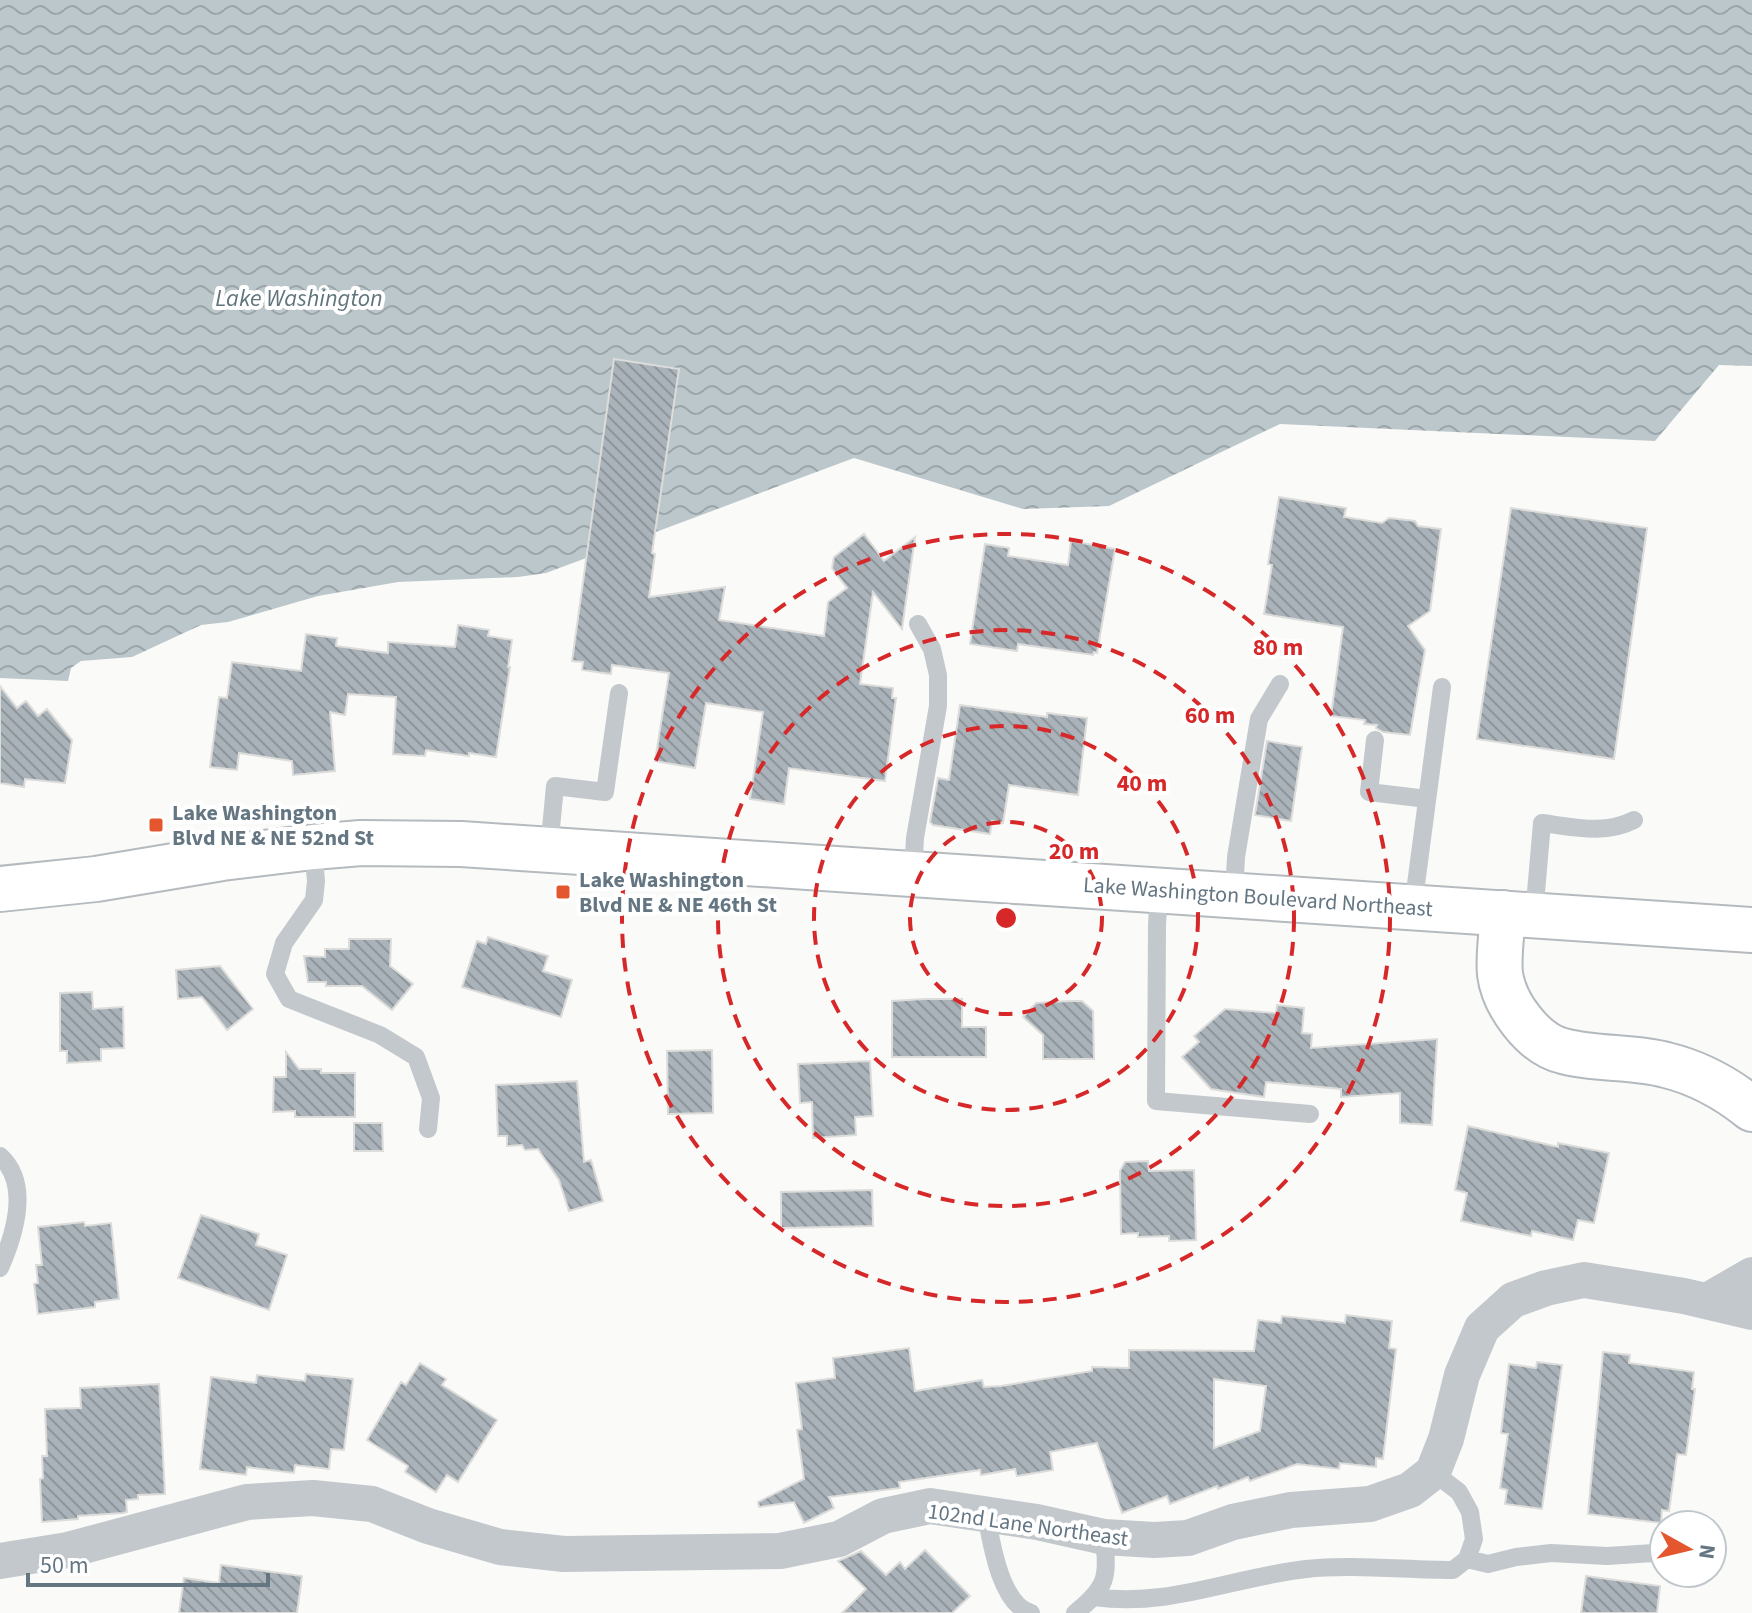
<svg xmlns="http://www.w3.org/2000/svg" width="1752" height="1613" font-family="'Source Sans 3',sans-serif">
  <defs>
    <pattern id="water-waves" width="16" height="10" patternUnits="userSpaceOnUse" patternTransform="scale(2)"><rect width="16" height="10" fill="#bbc7cb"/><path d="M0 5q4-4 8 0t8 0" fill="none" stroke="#9ca6aa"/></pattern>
    <pattern id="building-back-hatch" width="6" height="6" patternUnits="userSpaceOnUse" patternTransform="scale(2)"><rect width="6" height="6" fill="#aab3b9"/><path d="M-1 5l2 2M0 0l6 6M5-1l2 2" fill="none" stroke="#8e969c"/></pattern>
  </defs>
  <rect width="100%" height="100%" fill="#fafaf8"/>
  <path fill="url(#water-waves)" d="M 0,0 L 1752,0 L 1752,366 L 1719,365 L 1655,441 L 1280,424 L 1109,506 L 1023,509 L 854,458 L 546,573 L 518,577 L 398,582 L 318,596 L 228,622 L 201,625 L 132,657 L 81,661 L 71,668 L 68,681 L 0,678 Z"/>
  <path fill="url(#building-back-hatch)" stroke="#dcdcda" stroke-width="2" fill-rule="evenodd" d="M 614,359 L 679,369 L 652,553 L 655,554 L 649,597 L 725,587 L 719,620 L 824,636 L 828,602 L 847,588 L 832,568 L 834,557 L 864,534 L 884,561 L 915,537 L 902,629 L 873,592 L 860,684 L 893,688 L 892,698 L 896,698 L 885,781 L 789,768 L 784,804 L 750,799 L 763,712 L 706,703 L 695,768 L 655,761 L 669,673 L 612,665 L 611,674 L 582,670 L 583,662 L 572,661 Z
    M 1279,497 L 1346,508 L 1344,517 L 1382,523 L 1389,518 L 1415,521 L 1418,526 L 1441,529 L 1430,611 L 1408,626 L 1425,650 L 1410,735 L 1383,732 L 1376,728 L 1377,725 L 1364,724 L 1365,720 L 1331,716 L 1343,627 L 1264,614 L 1272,565 L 1268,564 Z
    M 1511,508 L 1647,528 L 1614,759 L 1477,739 Z
    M 1071,541 L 1115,549 L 1097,653 L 1094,652 L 1093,655 L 1018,644 L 1017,651 L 970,644 L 985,544 L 1009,548 L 1008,556 L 1068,565 Z
    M 458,625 L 489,630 L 488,636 L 512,640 L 508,667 L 510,667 L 496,757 L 469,753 L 469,756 L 426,750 L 425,756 L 393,754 L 396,697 L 348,694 L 345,715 L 330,712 L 335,771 L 293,775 L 292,761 L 239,753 L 237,770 L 210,767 L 219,697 L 227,698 L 232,662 L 301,671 L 306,634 L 337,638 L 336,646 L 388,653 L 388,642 L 455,647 Z
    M 0,686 L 17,708 L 26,701 L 38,716 L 47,709 L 72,740 L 65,783 L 25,779 L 24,787 L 0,783 Z
    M 960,705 L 1047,717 L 1047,713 L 1087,718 L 1078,795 L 1009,785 L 1003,823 L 992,821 L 990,834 L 933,825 L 930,822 L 938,778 L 949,780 Z
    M 1267,741 L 1302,747 L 1291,821 L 1255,815 Z
    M 488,937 L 548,956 L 543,971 L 572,980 L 561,1017 L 462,987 L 477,941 L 486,944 Z
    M 349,939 L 391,939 L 390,966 L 413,984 L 392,1010 L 362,986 L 326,986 L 326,982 L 308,982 L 304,956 L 325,957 L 325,949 L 349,949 Z
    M 220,966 L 253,1009 L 227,1030 L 202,997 L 178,999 L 176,970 Z
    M 92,992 L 93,1009 L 123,1007 L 124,1048 L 101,1049 L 101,1061 L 67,1063 L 67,1051 L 60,1051 L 60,993 Z
    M 925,999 L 962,999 L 962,1027 L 986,1027 L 986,1057 L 892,1057 L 892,1001 Z
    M 1069,1001 L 1082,1001 L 1093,1011 L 1094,1059 L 1043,1059 L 1043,1035 L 1023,1017 L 1036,1003 Z
    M 1277,1005 L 1304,1008 L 1302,1033 L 1312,1034 L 1311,1048 L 1437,1039 L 1432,1125 L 1400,1123 L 1400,1093 L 1341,1097 L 1341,1089 L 1266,1082 L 1264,1097 L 1211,1089 L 1182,1057 L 1199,1042 L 1194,1036 L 1225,1009 L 1276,1013 Z
    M 712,1050 L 713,1113 L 668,1114 L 667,1051 Z
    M 286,1052 L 299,1069 L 321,1069 L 321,1073 L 355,1073 L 355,1117 L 295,1117 L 295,1111 L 273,1112 L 274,1077 L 286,1077 Z
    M 870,1061 L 873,1116 L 855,1117 L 856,1135 L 813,1138 L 812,1102 L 800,1103 L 798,1064 Z
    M 577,1081 L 584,1162 L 591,1160 L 603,1201 L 569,1211 L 559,1180 L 538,1149 L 525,1150 L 522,1145 L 507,1146 L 507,1136 L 498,1136 L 496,1085 Z
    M 354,1123 L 382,1123 L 383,1151 L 354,1151 Z
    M 1468,1126 L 1558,1147 L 1558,1143 L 1609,1153 L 1594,1223 L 1578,1220 L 1573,1240 L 1532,1231 L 1531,1236 L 1461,1221 L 1467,1193 L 1455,1190 Z
    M 1148,1161 L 1149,1171 L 1194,1170 L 1196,1240 L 1169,1241 L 1169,1236 L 1138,1237 L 1138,1233 L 1121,1234 L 1120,1171 L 1125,1162 Z
    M 872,1190 L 873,1226 L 781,1228 L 781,1192 Z
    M 201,1215 L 259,1234 L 256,1245 L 287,1255 L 269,1310 L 178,1278 Z
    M 84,1222 L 85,1226 L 111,1223 L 119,1299 L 95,1302 L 95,1307 L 38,1314 L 34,1284 L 38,1283 L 36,1265 L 42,1265 L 38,1227 Z
    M 1346,1315 L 1392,1321 L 1389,1348 L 1396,1349 L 1383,1459 L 1376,1458 L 1376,1467 L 1340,1463 L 1339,1469 L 1297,1464 L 1250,1481 L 1248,1477 L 1218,1489 L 1217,1486 L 1170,1504 L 1167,1496 L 1122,1513 L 1097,1443 L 1050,1452 L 1053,1470 L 1017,1476 L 1015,1469 L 981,1475 L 980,1470 L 899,1482 L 900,1488 L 829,1497 L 834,1508 L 804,1523 L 794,1502 L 759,1507 L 758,1502 L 804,1479 L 797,1430 L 802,1429 L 796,1383 L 835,1378 L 833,1358 L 909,1348 L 915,1391 L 982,1380 L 984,1387 L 1001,1386 L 1092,1371 L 1092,1367 L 1129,1368 L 1129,1350 L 1254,1351 L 1258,1320 L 1281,1323 L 1282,1316 L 1345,1323 ZM 1214,1379 L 1266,1386 L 1260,1431 L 1214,1448 Z
    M 1603,1352 L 1630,1355 L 1629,1363 L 1694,1372 L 1692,1389 L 1695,1389 L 1686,1455 L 1677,1454 L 1669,1511 L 1662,1510 L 1661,1523 L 1588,1514 Z
    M 1537,1362 L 1562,1365 L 1542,1509 L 1505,1504 L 1507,1490 L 1500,1488 L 1508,1434 L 1501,1433 L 1509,1364 L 1536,1368 Z
    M 420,1363 L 446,1379 L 442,1385 L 497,1420 L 458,1482 L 447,1475 L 436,1492 L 405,1472 L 408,1466 L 367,1440 L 401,1382 L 406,1385 Z
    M 306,1374 L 353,1379 L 344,1450 L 331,1449 L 329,1469 L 295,1465 L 294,1473 L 247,1467 L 246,1475 L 200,1469 L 211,1377 L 256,1383 L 257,1375 L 305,1381 Z
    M 159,1384 L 165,1494 L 138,1495 L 138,1499 L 126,1500 L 127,1512 L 123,1513 L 78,1516 L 78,1519 L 42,1522 L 40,1479 L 43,1478 L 42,1456 L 47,1456 L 45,1409 L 81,1408 L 80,1388 Z
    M 925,1550 L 970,1596 L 952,1613 L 842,1613 L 866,1589 L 838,1561 L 861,1551 L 886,1575 L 900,1562 L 905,1569 Z
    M 221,1565 L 302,1576 L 297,1613 L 179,1613 L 184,1578 L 219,1583 Z
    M 1586,1576 L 1660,1586 L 1657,1613 L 1581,1613 Z"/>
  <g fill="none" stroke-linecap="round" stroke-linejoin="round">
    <defs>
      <path id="secondary" d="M 1503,913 C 1502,933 1498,955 1500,974 C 1504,1004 1533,1044 1563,1051 C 1596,1060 1633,1056 1666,1065 C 1699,1073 1726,1088 1752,1109"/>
      <path id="primary" d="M 0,889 L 96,879 L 222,858 L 313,847 L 361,843 L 461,844 L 1752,930"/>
    </defs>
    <use href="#secondary" stroke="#b3babf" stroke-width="48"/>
    <use href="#primary" stroke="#b5babe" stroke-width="48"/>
    <path stroke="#c3c8cc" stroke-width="18" d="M 1375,740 L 1369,792 L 1427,799
      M 313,847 L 316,881 L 314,900 L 284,943 L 275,974 L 289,999 L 380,1035 L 416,1057 L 431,1098 L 428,1129
      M 549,849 L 555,786 L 605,792 L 619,693
      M 913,873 L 915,838 L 938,706 L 938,675 L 932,649 L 918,624
      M 1159,890 L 1157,925 L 1156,1101 L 1310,1114
      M 1234,895 L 1236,857 L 1259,719 L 1280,684
      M 1413,907 L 1442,687
      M 1534,915 L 1542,823 C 1574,827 1605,835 1634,820
      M 0,1156 C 31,1184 14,1236 0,1268
      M 986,1514 C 991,1541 1000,1604 1031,1613
      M 1467,1559 L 1488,1564 L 1516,1557 L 1551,1553 L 1607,1556 L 1654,1553
      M 1095,1597 C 1167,1608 1235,1577 1306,1569 C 1350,1564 1407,1570 1453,1570 L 1467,1559 L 1474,1539 L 1470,1512 L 1459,1492 L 1433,1472
      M 1075,1613 C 1108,1587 1108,1577 1104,1537"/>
    <path stroke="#c3c8cc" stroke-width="36" d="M 1707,1301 L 1752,1275
      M 0,1561 L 68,1550 L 247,1502 L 313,1498 L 372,1504 L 428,1526 L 500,1547 L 564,1554 L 780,1551 L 839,1539 L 883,1516 L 930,1506 L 1037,1522 L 1104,1537 L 1154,1540 L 1188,1538 L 1233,1522 L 1291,1510 L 1370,1504 L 1410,1490 L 1433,1472 L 1446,1439 L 1462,1375 L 1482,1328 L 1513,1300 L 1546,1288 L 1584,1280 L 1684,1296 L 1752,1312"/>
    <use href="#secondary" stroke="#fff" stroke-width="44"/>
    <use href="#primary" stroke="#fff" stroke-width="44"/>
  </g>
  <g fill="none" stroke="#d62828" stroke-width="4" stroke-dasharray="14 10">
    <circle cx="1006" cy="918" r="96"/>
    <circle cx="1006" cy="918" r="192"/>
    <circle cx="1006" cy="918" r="288"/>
    <circle cx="1006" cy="918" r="384"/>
  </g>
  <g fill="#e4572e" stroke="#fff" stroke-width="3">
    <rect x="148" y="817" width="16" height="16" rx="4"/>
    <rect x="555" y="884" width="16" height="16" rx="4"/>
  </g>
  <g text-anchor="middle" stroke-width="8" stroke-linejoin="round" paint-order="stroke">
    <g font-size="22" font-weight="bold" fill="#657683" stroke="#fff" text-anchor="start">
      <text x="172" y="820">Lake Washington<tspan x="172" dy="25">Blvd NE &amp; NE 52nd St</tspan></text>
      <text x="579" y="887">Lake Washington<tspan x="579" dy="25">Blvd NE &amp; NE 46th St</tspan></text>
    </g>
    <g font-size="22" fill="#657683" stroke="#fff">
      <text transform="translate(1258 896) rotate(4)" y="8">Lake Washington Boulevard Northeast</text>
      <text transform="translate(1028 1524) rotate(8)" y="8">102nd Lane Northeast</text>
    </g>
    <g font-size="24" font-style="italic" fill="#60757c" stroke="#fff">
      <text x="299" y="306">Lake Washington</text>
    </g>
  </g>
  <circle cx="1006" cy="918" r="12" fill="#d62828" stroke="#fff" stroke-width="4"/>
  <g font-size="24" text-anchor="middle" font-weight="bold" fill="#d62828" stroke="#fff" stroke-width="8" stroke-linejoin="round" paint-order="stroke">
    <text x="1278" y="655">80 m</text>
    <text x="1210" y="723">60 m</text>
    <text x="1142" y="791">40 m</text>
    <text x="1074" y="859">20 m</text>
  </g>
  <g transform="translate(1688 1549) rotate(98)"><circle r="38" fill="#ffffff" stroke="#c1c8cd" stroke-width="2"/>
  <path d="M0-6L14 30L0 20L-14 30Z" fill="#e4572e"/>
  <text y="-12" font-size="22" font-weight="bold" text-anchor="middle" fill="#657683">N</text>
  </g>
  <path d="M28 1573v12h240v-12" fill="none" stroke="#657683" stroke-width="4"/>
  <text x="40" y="1573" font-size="24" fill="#657683" stroke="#ffffff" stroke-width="6" paint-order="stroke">50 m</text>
</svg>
